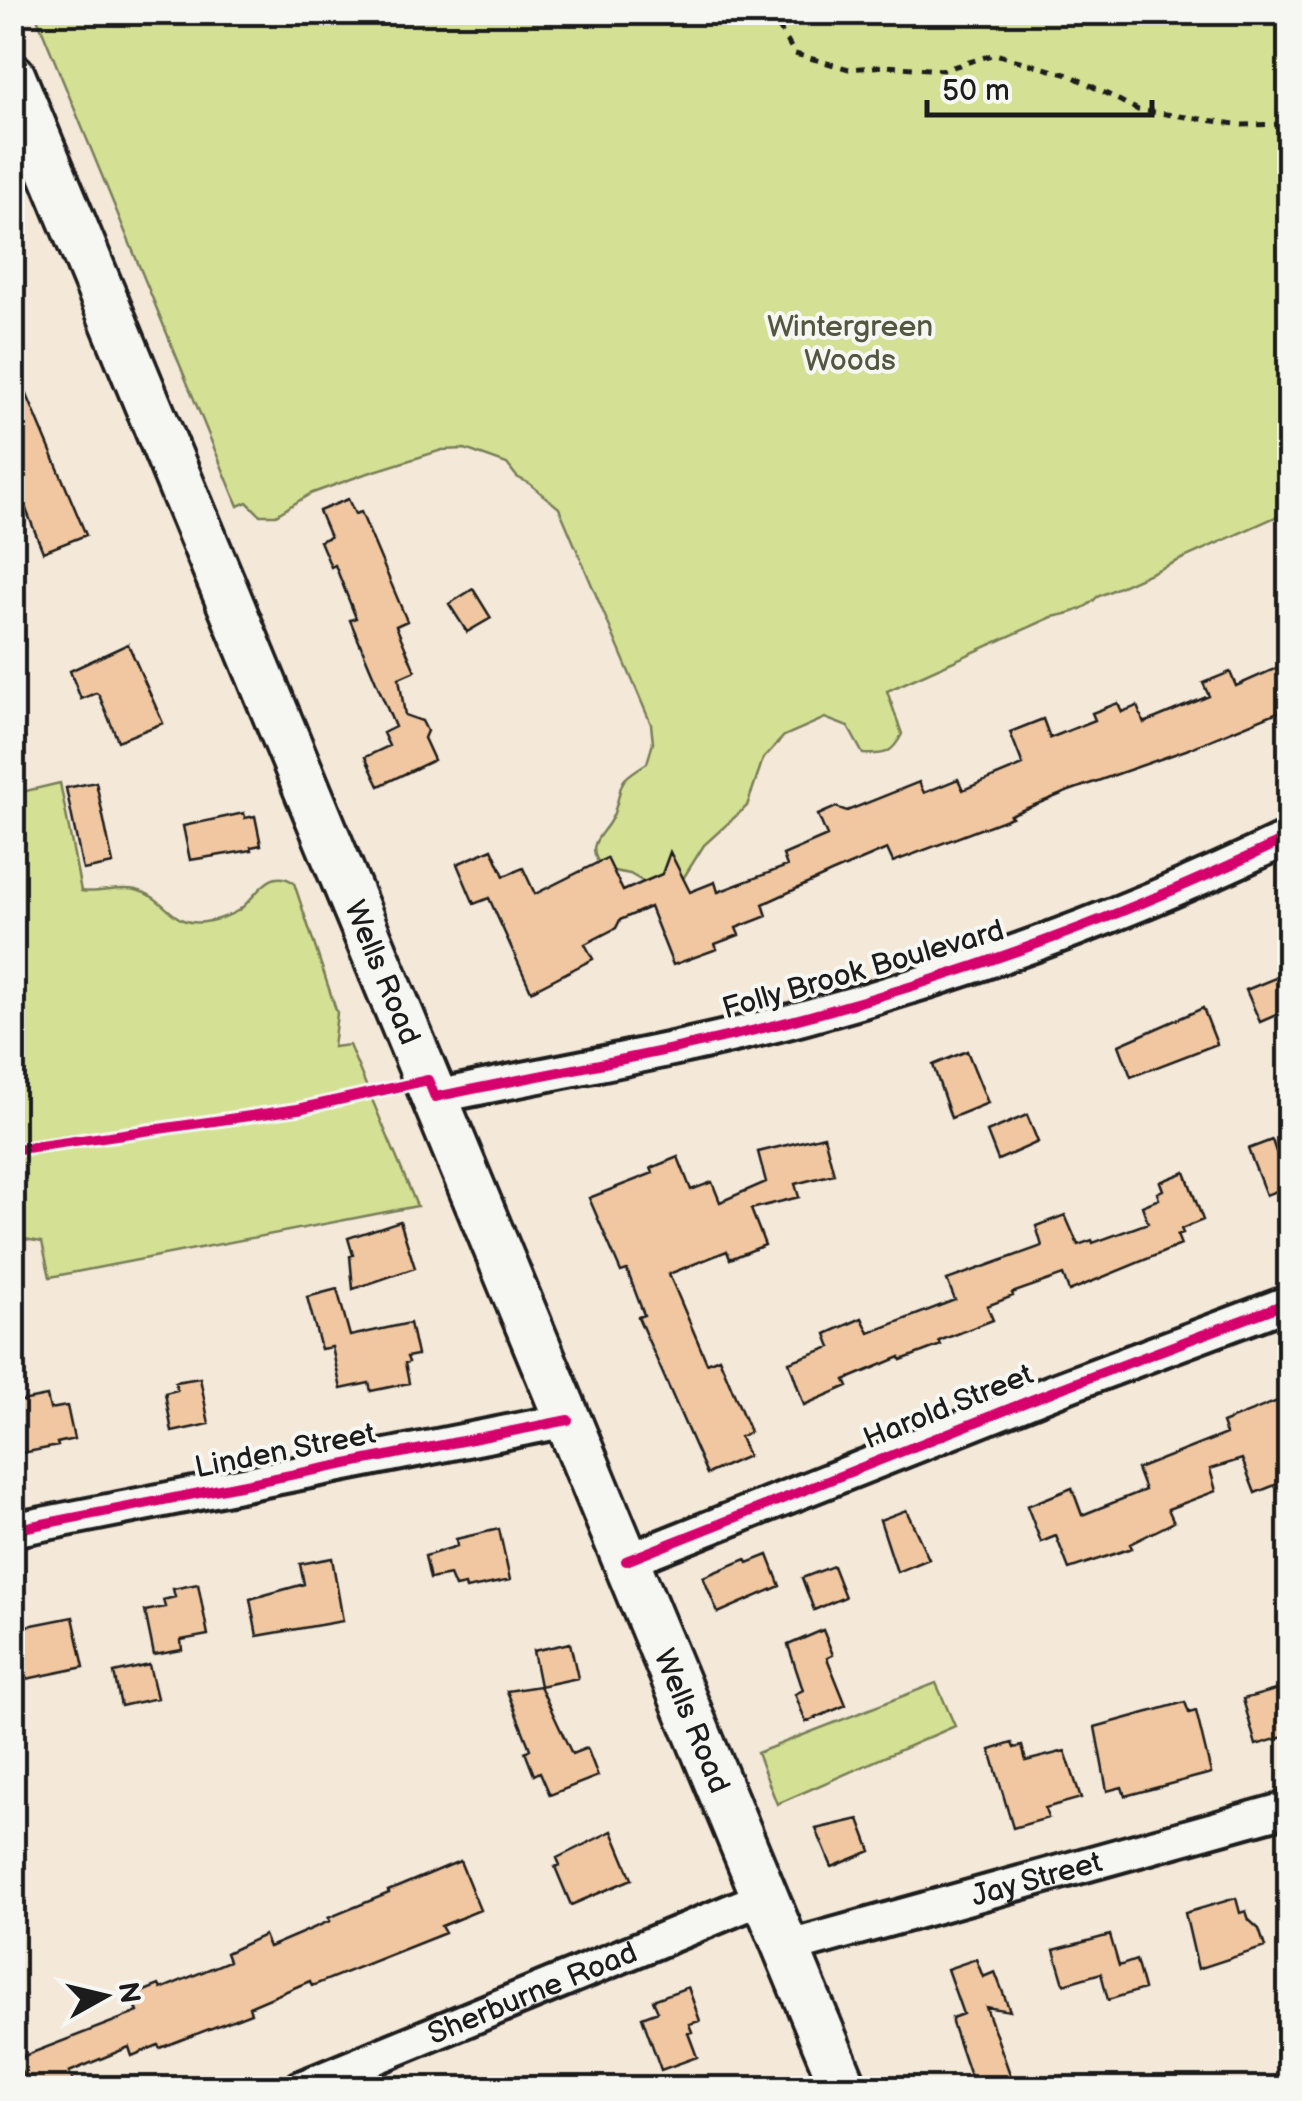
<svg xmlns="http://www.w3.org/2000/svg" width="1302" height="2101" font-family="'Balsamiq Sans',sans-serif">
  <rect width="100%" height="100%" fill="#f4e8d9"/>
  <filter id="ink" filterUnits="userSpaceOnUse"><feTurbulence type="fractalNoise" baseFrequency=".01" numOctaves="2"/><feDisplacementMap in="SourceGraphic" scale="20" xChannelSelector="R" yChannelSelector="G"/><feConvolveMatrix kernelMatrix="1 2 1 2 8 2 1 2 1" color-interpolation-filters="sRGB"/></filter>
  <g filter="url(#ink)">
    <path fill="#d4e194" stroke="#787e58" stroke-width="2.5" d="M 35,13 L 1289,13 L 1289,511 L 1097,597 C 1086,610 1068,614 1052,617 L 887,691 L 902,734 C 892,754 885,755 863,754 L 848,727 L 825,718 L 784,736 L 763,759 L 747,806 L 704,845 L 684,877 L 658,890 L 630,874 L 603,869 C 581,841 606,836 614,813 C 625,781 613,784 647,763 L 653,743 L 651,724 L 559,508 L 530,484 L 517,477 L 507,464 L 465,449 L 442,450 L 362,475 L 310,494 L 276,515 L 260,515 L 247,502 L 238,506 Z
      M 60,783 L 81,891 C 99,894 118,886 136,890 C 170,898 169,930 210,921 C 219,919 230,916 239,910 C 256,898 269,865 294,883 L 337,1013 L 333,1047 L 349,1045 L 417,1206 L 50,1277 L 42,1242 L 13,1237 L 13,794 Z
      M 936,1683 L 955,1726 L 777,1804 L 757,1753 Z"/>
    <path fill="#f0c7a0" stroke="#1c1c1c" stroke-width="2.5" d="M 12,359 L 86,535 L 43,552 L 26,509 L 12,514 Z
      M 348,499 L 355,514 L 361,512 L 407,621 L 396,626 L 415,671 L 399,678 L 405,715 L 422,721 L 427,731 L 424,738 L 434,760 L 379,786 L 365,757 L 389,746 L 383,733 L 395,727 L 350,620 L 356,618 L 335,565 L 331,567 L 320,541 L 330,537 L 319,511 Z
      M 473,589 L 491,618 L 467,632 L 449,604 Z
      M 128,644 L 163,723 L 118,741 L 99,695 L 96,693 L 81,699 L 70,671 Z
      M 1290,662 L 1290,707 L 1186,750 L 1069,791 L 1010,815 L 1012,817 L 893,862 L 887,849 L 831,873 L 763,904 L 767,916 L 736,928 L 739,935 L 715,944 L 717,949 L 673,965 L 650,907 L 620,920 L 616,928 L 585,944 L 593,959 L 531,991 L 489,898 L 474,904 L 457,864 L 492,849 L 504,876 L 523,868 L 535,894 L 607,858 L 623,891 L 662,874 L 670,852 L 690,892 L 715,882 L 718,892 L 787,866 L 783,855 L 827,836 L 818,815 L 836,807 L 847,811 L 919,782 L 924,793 L 958,779 L 963,790 L 1023,765 L 1010,732 L 1043,719 L 1050,738 L 1095,720 L 1092,713 L 1118,703 L 1122,712 L 1137,706 L 1144,723 L 1209,696 L 1203,683 L 1230,672 L 1236,686 Z
      M 96,782 L 113,864 L 83,870 L 66,788 Z
      M 244,813 L 245,818 L 255,816 L 261,845 L 251,847 L 252,850 L 190,860 L 183,826 Z
      M 1290,972 L 1290,1009 L 1260,1022 L 1246,990 Z
      M 1203,1008 L 1217,1044 L 1131,1077 L 1119,1045 Z
      M 967,1051 L 988,1103 L 951,1118 L 933,1065 Z
      M 1027,1115 L 1038,1142 L 998,1160 L 987,1132 Z
      M 824,1136 L 834,1174 L 795,1184 L 799,1197 L 751,1209 L 765,1245 L 730,1259 L 727,1251 L 669,1274 L 707,1363 L 719,1358 L 750,1432 L 740,1437 L 748,1456 L 707,1474 L 638,1317 L 644,1315 L 627,1270 L 621,1272 L 589,1198 L 653,1173 L 651,1168 L 678,1157 L 691,1190 L 712,1182 L 720,1202 L 766,1182 L 758,1152 Z
      M 1272,1140 L 1276,1152 L 1290,1147 L 1290,1186 L 1266,1195 L 1248,1149 Z
      M 1185,1172 L 1203,1220 L 1181,1229 L 1183,1233 L 1177,1235 L 1181,1245 L 1069,1291 L 1063,1275 L 1012,1293 L 1013,1296 L 987,1306 L 993,1320 L 939,1341 L 941,1345 L 901,1360 L 900,1357 L 845,1380 L 848,1386 L 804,1405 L 789,1362 L 831,1347 L 826,1334 L 862,1318 L 869,1333 L 955,1300 L 947,1280 L 1042,1246 L 1036,1226 L 1065,1215 L 1078,1245 L 1092,1240 L 1093,1243 L 1148,1223 L 1142,1206 L 1159,1199 L 1157,1193 L 1163,1190 L 1160,1182 Z
      M 400,1221 L 415,1268 L 353,1289 L 350,1256 L 353,1255 L 348,1238 Z
      M 337,1289 L 350,1336 L 410,1323 L 417,1355 L 407,1357 L 409,1362 L 405,1363 L 409,1383 L 371,1391 L 369,1383 L 341,1389 L 332,1347 L 321,1349 L 307,1297 Z
      M 200,1378 L 209,1424 L 172,1432 L 165,1393 L 177,1390 L 175,1382 Z
      M 47,1396 L 50,1409 L 67,1406 L 74,1439 L 57,1443 L 58,1446 L 12,1455 L 12,1415 L 18,1414 L 16,1402 Z
      M 1290,1396 L 1290,1479 L 1255,1493 L 1242,1459 L 1210,1469 L 1216,1491 L 1168,1509 L 1174,1522 L 1130,1544 L 1132,1548 L 1069,1569 L 1056,1536 L 1041,1542 L 1027,1506 L 1072,1488 L 1082,1515 L 1145,1490 L 1137,1469 L 1226,1434 L 1222,1423 Z
      M 906,1510 L 929,1559 L 897,1572 L 880,1520 Z
      M 499,1529 L 510,1580 L 466,1589 L 465,1585 L 455,1587 L 450,1575 L 430,1579 L 425,1556 L 457,1546 L 456,1539 Z
      M 768,1555 L 780,1586 L 718,1613 L 703,1577 L 746,1559 L 748,1563 Z
      M 332,1558 L 343,1621 L 257,1636 L 250,1599 L 304,1584 L 300,1564 Z
      M 833,1566 L 845,1597 L 814,1610 L 802,1578 Z
      M 198,1584 L 208,1635 L 181,1640 L 182,1650 L 154,1655 L 145,1611 L 165,1607 L 163,1600 L 175,1597 L 173,1589 Z
      M 73,1617 L 84,1667 L 12,1682 L 12,1629 Z
      M 823,1630 L 833,1655 L 827,1658 L 846,1705 L 806,1722 L 795,1694 L 803,1690 L 788,1645 Z
      M 570,1643 L 578,1678 L 540,1686 L 572,1754 L 587,1748 L 598,1776 L 550,1795 L 540,1772 L 534,1775 L 525,1752 L 530,1749 L 507,1691 L 540,1686 L 533,1651 Z
      M 149,1665 L 157,1698 L 121,1706 L 114,1673 Z
      M 1290,1686 L 1290,1735 L 1256,1745 L 1243,1699 Z
      M 1185,1702 L 1189,1713 L 1196,1711 L 1211,1773 L 1125,1796 L 1122,1787 L 1107,1791 L 1095,1727 Z
      M 1012,1743 L 1014,1748 L 1022,1746 L 1026,1761 L 1065,1751 L 1081,1798 L 1045,1808 L 1048,1818 L 1013,1828 L 990,1750 Z
      M 859,1819 L 871,1851 L 832,1867 L 816,1829 Z
      M 612,1831 L 632,1879 L 571,1905 L 555,1867 L 560,1865 L 557,1858 Z
      M 460,1861 L 480,1910 L 441,1926 L 445,1933 L 312,1986 L 310,1981 L 249,2007 L 251,2013 L 160,2048 L 158,2045 L 132,2056 L 129,2047 L 69,2072 L 76,2088 L 28,2088 L 16,2059 L 138,2012 L 132,1996 L 159,1985 L 161,1989 L 229,1961 L 226,1953 L 264,1935 L 269,1947 L 330,1921 L 328,1918 L 389,1893 L 388,1891 Z
      M 1236,1898 L 1240,1913 L 1246,1911 L 1249,1920 L 1259,1929 L 1265,1947 L 1198,1969 L 1185,1913 Z
      M 1110,1935 L 1119,1966 L 1136,1960 L 1144,1989 L 1108,2000 L 1101,1973 L 1064,1984 L 1054,1950 Z
      M 976,1959 L 983,1977 L 995,1972 L 1010,2011 L 986,2007 L 1015,2088 L 974,2088 L 952,2023 L 952,2018 L 963,2014 L 947,1969 Z
      M 688,1987 L 700,2021 L 689,2024 L 692,2032 L 688,2033 L 697,2057 L 661,2070 L 642,2017 L 658,2011 L 653,2000 Z"/>
    <g fill="none" stroke-linecap="round" stroke-linejoin="round">
      <defs>
        <g id="street">
          <path d="M 435,1097 C 558,1071 684,1050 806,1017 C 973,972 1134,912 1290,837"/>
          <path d="M 12,1530 L 568,1420"/>
          <path d="M 626,1561 L 1059,1389 L 1290,1302"/>
          <path id="s1" d="M 786,1948 L 1290,1808"/>
          <path id="s2" d="M 301,2088 L 765,1897"/>
        </g>
        <g id="secondary">
          <path id="s3" d="M 12,76 L 844,2088"/>
        </g>
      </defs>
      <use href="#street" stroke="#1c1c1c" stroke-width="40"/>
      <use href="#secondary" stroke="#1c1c1c" stroke-width="52"/>
      <path stroke="#1c1c1c" stroke-width="5" stroke-dasharray="8 8" stroke-linecap="butt" d="M 775,12 L 774,19 L 795,54 L 849,69 L 885,66 L 943,70 L 995,54 L 1072,76 L 1138,110 L 1242,125 L 1290,124"/>
      <use href="#street" stroke="#f6f6f2" stroke-width="32"/>
      <use href="#secondary" stroke="#f6f6f2" stroke-width="45"/>
      <defs>
        <path id="cycleway" d="M 12,1150 L 298,1109 L 428,1080 L 435,1097 C 558,1071 684,1050 806,1017 C 973,972 1134,912 1290,837
          M 12,1530 L 568,1420
          M 626,1561 L 1059,1389 L 1290,1302"/>
      </defs>
      <use href="#cycleway" stroke="#f6f6f2" stroke-width="16"/>
      <use href="#cycleway" stroke="#d6006c" stroke-width="10"/>
    </g>
  </g>
  <g text-anchor="middle" stroke-width="8" stroke-linejoin="round" paint-order="stroke">
    <g font-size="30" fill="#535740" stroke="#f6f6f2">
      <text x="850" y="336">Wintergreen<tspan x="850" dy="34">Woods</tspan></text>
    </g>
    <g font-size="30" fill="#1c1c1c" stroke="#f6f6f2">
      <text transform="translate(863 969) rotate(-16)" y="10">Folly Brook Boulevard</text>
      <text dy="10" stroke="none"><textPath href="#s3" startOffset="970">Wells Road</textPath></text>
      <text transform="translate(948 1406) rotate(-22)" y="10">Harold Street</text>
      <text transform="translate(285 1450) rotate(-11)" y="10">Linden Street</text>
      <text dy="10" stroke="none"><textPath href="#s3" startOffset="1780">Wells Road</textPath></text>
      <text dy="10" stroke="none"><textPath href="#s1" startOffset="260">Jay Street</textPath></text>
      <text dy="10" stroke="none"><textPath href="#s2" startOffset="250">Sherburne Road</textPath></text>
    </g>
  </g>
  <rect width="1302" height="2101" fill="none" stroke="#f6f6f2" stroke-width="50"/>
  <rect x="25" y="25" width="1252" height="2051" fill="none" stroke="#1c1c1c" stroke-width="4" filter="url(#ink)"/>
  <g transform="translate(105 1996) rotate(82)" stroke="#f6f6f2" stroke-width="8" paint-order="stroke">
  <path d="M0-8L18 38L0 25L-18 38Z" fill="#1c1c1c"/>
  <text y="-15" font-size="28" font-weight="bold" text-anchor="middle" fill="#1c1c1c">N</text>
  </g>
  <path d="M927 100v15h225v-15" fill="none" stroke="#1c1c1c" stroke-width="5"/>
  <text x="942" y="100" font-size="30" fill="#1c1c1c" stroke="#f6f6f2" stroke-width="8" paint-order="stroke">50 m</text>
</svg>
